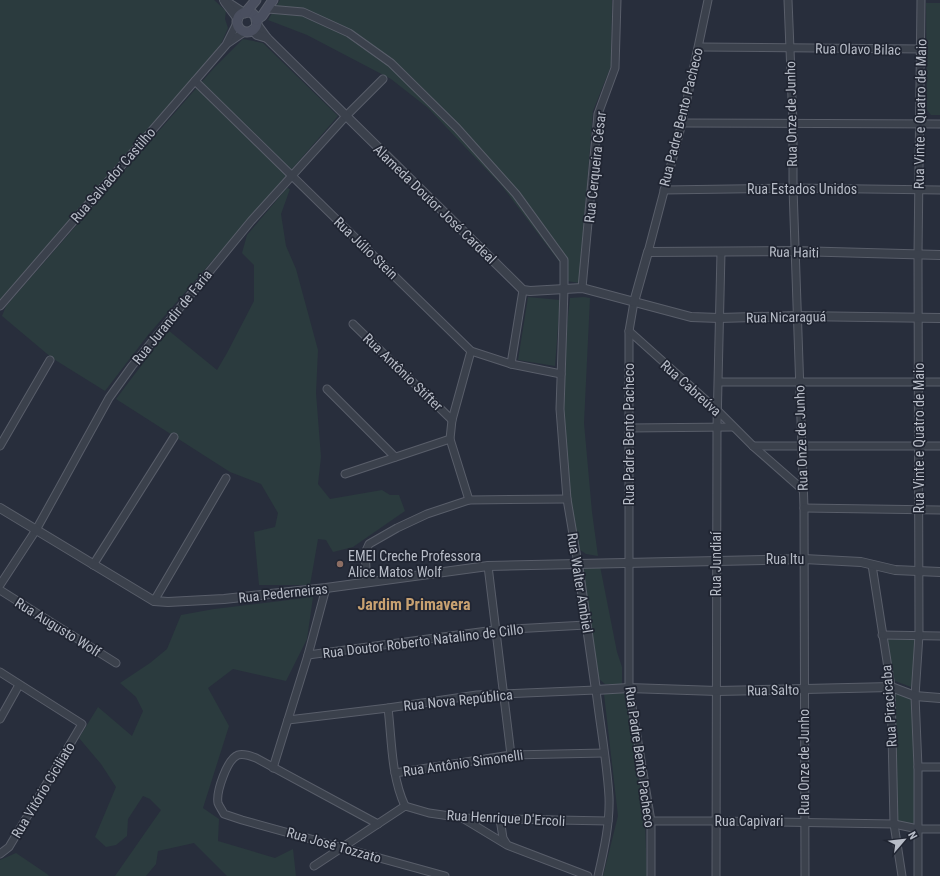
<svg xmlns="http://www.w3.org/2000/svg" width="940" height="876" font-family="'Roboto Condensed',sans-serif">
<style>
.green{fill:#2b3b3e}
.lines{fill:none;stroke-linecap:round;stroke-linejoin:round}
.minor-casing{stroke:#595e6a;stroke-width:9}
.tertiary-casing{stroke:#595e6a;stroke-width:10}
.secondary-casing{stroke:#595e6a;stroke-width:11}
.minor{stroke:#3b414c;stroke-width:7}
.tertiary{stroke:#3b414c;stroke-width:8}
.secondary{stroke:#4a4f5f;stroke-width:9}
.education-dot{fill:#8d6e63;stroke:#202532;stroke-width:1.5}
.labels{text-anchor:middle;stroke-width:3.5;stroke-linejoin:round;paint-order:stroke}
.street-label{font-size:14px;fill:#b7bcc7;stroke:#202532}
.poi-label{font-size:14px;fill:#b7bcc7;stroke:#202532;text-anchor:start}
.quarter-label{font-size:16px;font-weight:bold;fill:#c8a171;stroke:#202532}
</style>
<rect width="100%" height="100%" fill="#282e3c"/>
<g class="green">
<polygon points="0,0 214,0 226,11 225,19 228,28 221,44 91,200 0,300"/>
<polygon points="280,0 612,0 611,66 593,111 579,283 561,280 561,264 502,186 428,108 391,79 307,35 268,20"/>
<polygon points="926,3 940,3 940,115 931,115 927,110"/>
<polygon points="243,39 263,43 338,116 148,335 105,391 52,358 2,316 6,306 213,69"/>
<polygon points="287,188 290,189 281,214 286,246 296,269 318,350 316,393 321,457 318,484 330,499 382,490 390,495 399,495 405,511 353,547 333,552 326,540 318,539 310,585 259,585 254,532 275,527 278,513 261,484 230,472 116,399 168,330 217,370 227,353 254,301 254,265 242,253 247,235"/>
<polygon points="528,297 560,300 555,366 518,360"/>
<polygon points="584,297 590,298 584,423 592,512 598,556 586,554 579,549 575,532 568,474 563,416 564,352 570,298"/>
<polygon points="600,566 617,652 622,667 622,684 605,684 598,678 583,572 586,567"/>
<polygon points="313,597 307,639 286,681 233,669 208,688 229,726 203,808 219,819 218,841 275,858 293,849 296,876 227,876 194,843 158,851 156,864 146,876 115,876 161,810 150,799 143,796 128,819 127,836 116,845 106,847 95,837 116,787 101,764 79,738 98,707 132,736 143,711 136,697 120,683 150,663 167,649 181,615 214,609"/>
<polygon points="882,635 919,635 916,689 890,679"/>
<polygon points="891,687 915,696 918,829 894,824"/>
<polygon points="624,692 632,731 645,821 647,876 603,876 618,816 604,694"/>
<polygon points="16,853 47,874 49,876 0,876 0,860"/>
</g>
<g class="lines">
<defs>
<g id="minor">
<polyline points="788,0 793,123 793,188 804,508 805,876"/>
<polyline points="268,9 303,12 349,33 391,63 457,128 516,194 564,260 564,289 560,409 567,499 578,564"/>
<polyline points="228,43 244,32"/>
<polyline points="699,47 921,49"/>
<polyline points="195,81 471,351 511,364 561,374"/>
<polyline points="682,123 940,124"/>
<polyline points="664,190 793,188 940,190"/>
<polyline points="648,252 682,123 708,0"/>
<polyline points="582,288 598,114 615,68 617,0"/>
<polyline points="634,302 629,331 629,688 651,821 651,876"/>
<polyline points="0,306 226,45 237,23"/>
<polyline points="353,324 452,420"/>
<polyline points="629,331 717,410 753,446 803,490"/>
<polyline points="511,364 523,290"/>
<polyline points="719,382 940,382"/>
<polyline points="327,389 395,457"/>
<polyline points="629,428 733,427"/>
<polyline points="0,446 50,360"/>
<polyline points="753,446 940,446"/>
<polyline points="345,474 450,439"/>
<polyline points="469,500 450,439 452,420 471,351"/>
<polyline points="804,508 940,510"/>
<polyline points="93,565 174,437"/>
<polyline points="872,565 891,687 894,824 902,876"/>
<polyline points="488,566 511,755"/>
<polyline points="367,582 365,553 369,544 397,528 427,514 469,500 567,499"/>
<polyline points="0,585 36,530 109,398 132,366 251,221 346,116 383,79"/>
<polyline points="0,590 116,663"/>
<polyline points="154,601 226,478"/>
<polyline points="882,635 940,636"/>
<polyline points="308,655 495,630 586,625"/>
<polyline points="0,672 82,724 9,847 0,854"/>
<path d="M 388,708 C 392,741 391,776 405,806"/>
<polyline points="0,719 19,685"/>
<path d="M 288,720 L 388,708 L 477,695 L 596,690 C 600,725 607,761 609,797 C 610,823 604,850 598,876"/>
<polyline points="918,767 940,767"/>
<polyline points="273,768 308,655 326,588"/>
<polyline points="395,773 511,755 604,753"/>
<polyline points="405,806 429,813 464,818 608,821"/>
<polyline points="464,819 507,845 588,876"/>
<polyline points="500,819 503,838 506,843"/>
<polyline points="651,821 716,821 894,824 918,829 940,829"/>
<path d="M 378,824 L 256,758 C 251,756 244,753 238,755 C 227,759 216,792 218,803 C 219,806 222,810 224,814 L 242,820 L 445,876"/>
<polyline points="314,866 405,806"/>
<polyline points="716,876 717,426 721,252"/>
<polyline points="918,876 918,767 915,696 919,635 918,255 921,0"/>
</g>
<g id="tertiary">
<polyline points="224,0 244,13"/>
<polyline points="225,2 238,19"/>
<polyline points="256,23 267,38 523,290 530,291 582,288 691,317 719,318 797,316 940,318"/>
<polyline points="252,30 257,35 267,38"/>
<polyline points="634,302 648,252 795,251 940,255"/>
<polyline points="0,508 154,601 168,602 224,599 326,588 488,566 804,559 861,562 895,570 940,572"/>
<polyline points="578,564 596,690 629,688 717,691 891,687 915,696 940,698"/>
</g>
<g id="secondary">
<circle cx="247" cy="22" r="10"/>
<polyline points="245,13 256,0"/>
<polyline points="256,20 262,16 273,0"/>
</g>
</defs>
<use href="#minor" class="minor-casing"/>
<use href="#tertiary" class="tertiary-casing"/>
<use href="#secondary" class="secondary-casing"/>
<use href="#minor" class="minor"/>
<use href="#tertiary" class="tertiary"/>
<use href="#secondary" class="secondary"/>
</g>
<circle class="education-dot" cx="340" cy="564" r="4"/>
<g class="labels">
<g class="street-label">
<text transform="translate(858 49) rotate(1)" y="5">Rua Olavo Bilac</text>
<text transform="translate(791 114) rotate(-91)" y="5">Rua Onze de Junho</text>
<text transform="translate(920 114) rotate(-89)" y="5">Rua Vinte e Quatro de Maio</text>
<text transform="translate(681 117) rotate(-76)" y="5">Rua Padre Bento Pacheco</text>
<text transform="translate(595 167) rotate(-84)" y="5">Rua Cerqueira César</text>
<text transform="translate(113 175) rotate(-49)" y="5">Rua Salvador Castilho</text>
<text x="802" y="194">Rua Estados Unidos</text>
<text transform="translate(435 204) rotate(44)" y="5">Alameda Doutor José Cardeal</text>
<text transform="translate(366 248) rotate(44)" y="5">Rua Júlio Stein</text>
<text transform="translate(794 252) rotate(1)" y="5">Rua Haiti</text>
<text transform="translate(172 317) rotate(-51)" y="5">Rua Jurandir de Faria</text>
<text transform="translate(786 317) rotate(-1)" y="5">Rua Nicaraguá</text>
<text transform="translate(403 372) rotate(44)" y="5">Rua Antônio Stifter</text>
<text transform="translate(691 388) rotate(42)" y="5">Rua Cabreúva</text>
<text transform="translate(629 434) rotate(-90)" y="5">Rua Padre Bento Pacheco</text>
<text transform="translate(801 438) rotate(-92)" y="5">Rua Onze de Junho</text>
<text transform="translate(919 438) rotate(-90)" y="5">Rua Vinte e Quatro de Maio</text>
<text x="785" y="564">Rua Itu</text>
<text transform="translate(716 564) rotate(-90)" y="5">Rua Jundiaí</text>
<text transform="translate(580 583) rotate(81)" y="5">Rua Walter Ambiel</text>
<text transform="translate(283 593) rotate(-6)" y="5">Rua Pederneiras</text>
<text transform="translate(58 627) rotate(32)" y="5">Rua Augusto Wolf</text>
<text transform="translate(423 641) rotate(-7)" y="5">Rua Doutor Roberto Natalino de Cillo</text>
<text transform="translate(773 690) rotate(-1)" y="5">Rua Salto</text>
<text transform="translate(458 700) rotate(-6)" y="5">Rua Nova República</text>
<text transform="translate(889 706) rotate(-94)" y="5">Rua Piracicaba</text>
<text transform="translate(640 757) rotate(82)" y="5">Rua Padre Bento Pacheco</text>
<text transform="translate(804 762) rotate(-90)" y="5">Rua Onze de Junho</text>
<text transform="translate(463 763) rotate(-8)" y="5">Rua Antônio Simonelli</text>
<text transform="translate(43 790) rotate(-59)" y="5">Rua Vitório Ciciliato</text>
<text transform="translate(506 818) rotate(3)" y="5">Rua Henrique D'Ercoli</text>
<text x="749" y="826">Rua Capivari</text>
<text transform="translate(334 845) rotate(16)" y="5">Rua José Tozzato</text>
</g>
<g class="poi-label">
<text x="348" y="561">EMEI Creche Professora<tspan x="348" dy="16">Alice Matos Wolf</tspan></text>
</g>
<g class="quarter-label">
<text x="414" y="610">Jardim Primavera</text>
</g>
</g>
<g transform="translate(904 840) rotate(62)" stroke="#202532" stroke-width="3" paint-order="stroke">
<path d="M0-3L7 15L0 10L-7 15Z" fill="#b7bcc7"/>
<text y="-6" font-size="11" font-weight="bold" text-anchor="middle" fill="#b7bcc7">N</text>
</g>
</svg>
